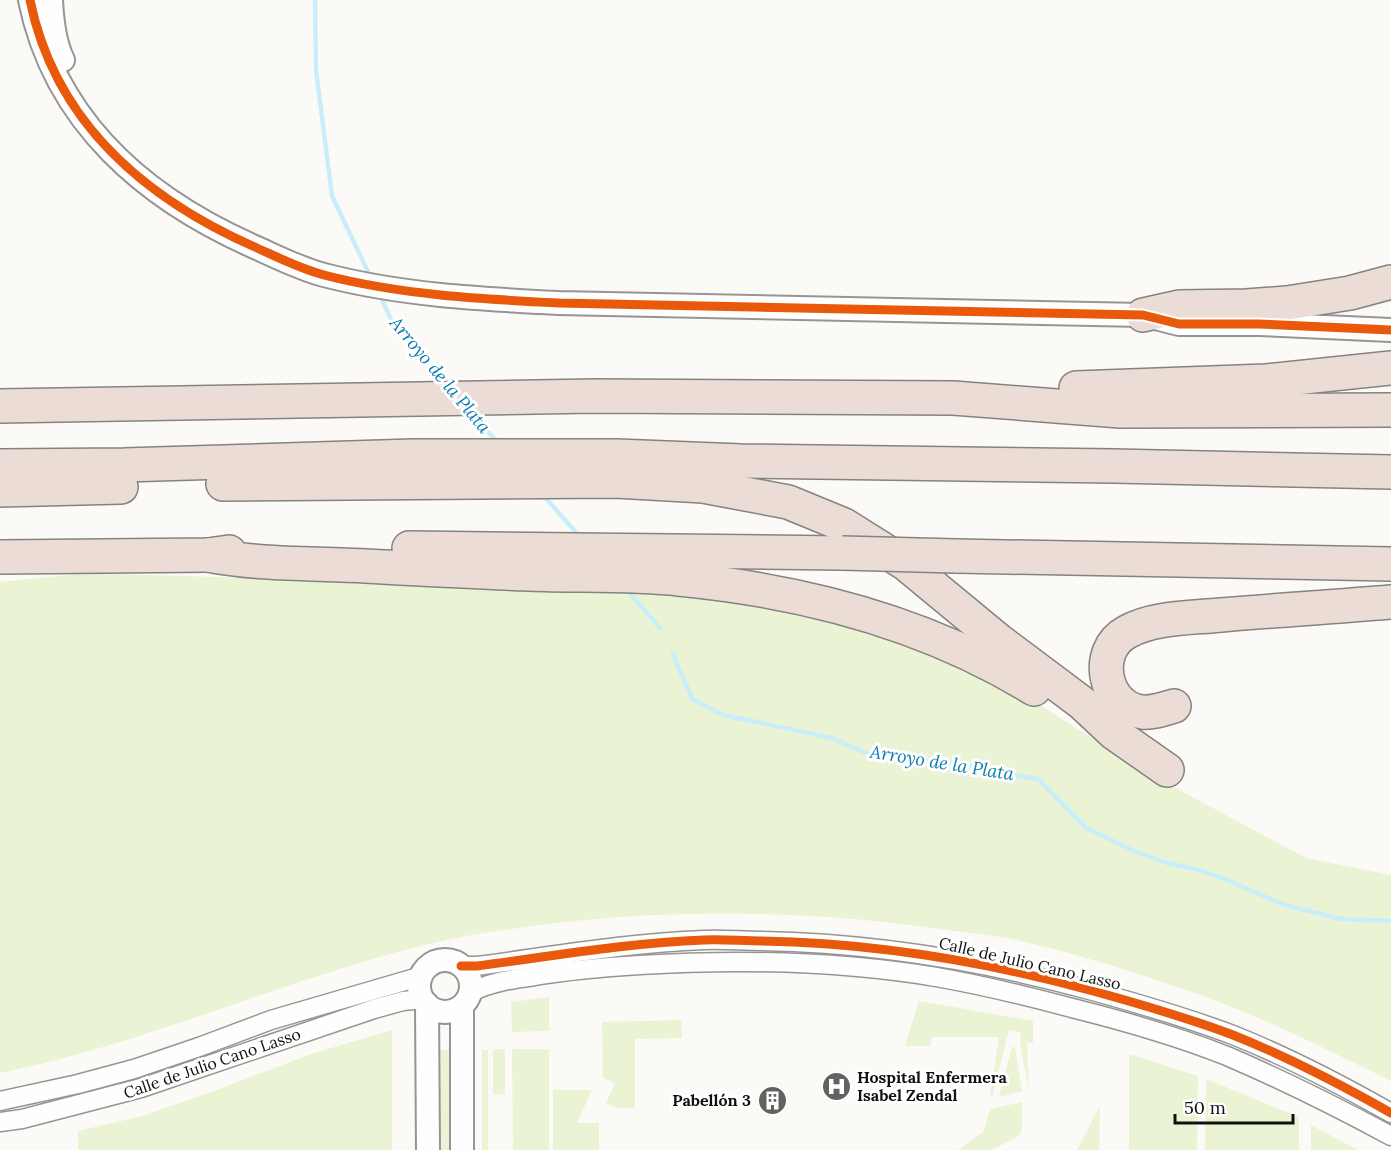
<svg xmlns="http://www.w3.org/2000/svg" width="1391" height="1150" font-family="Lora,serif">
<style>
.green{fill:#eaf4d4}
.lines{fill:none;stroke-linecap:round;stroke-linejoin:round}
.stream{stroke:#c8eefa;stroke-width:4.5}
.minor-casing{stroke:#969594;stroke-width:21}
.tertiary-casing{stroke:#969594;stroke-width:26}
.motorway-casing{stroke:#848381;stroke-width:36}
.minor{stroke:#fffefe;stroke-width:18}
.tertiary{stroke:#fffefe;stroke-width:22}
.motorway{stroke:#ebddd6;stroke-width:33}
.motorway-bridge-casing{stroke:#848381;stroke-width:36;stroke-linecap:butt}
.motorway-bridge{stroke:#ebddd6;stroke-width:33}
.cycleway-casing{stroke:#fff;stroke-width:13}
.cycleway{stroke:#e8590c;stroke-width:9}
.labels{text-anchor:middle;stroke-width:6;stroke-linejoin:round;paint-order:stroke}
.street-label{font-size:16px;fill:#101010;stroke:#fff}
.poi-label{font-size:16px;font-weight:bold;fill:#101010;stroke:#fff;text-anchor:start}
.water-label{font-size:18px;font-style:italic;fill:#0b7cb0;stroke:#fff}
</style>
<rect width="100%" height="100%" fill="#fcfaf6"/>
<g class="green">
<path d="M 86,573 L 728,593 L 860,623 L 1004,682 L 1144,771 L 1306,858 L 1391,875 L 1391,1081 C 1324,1048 1256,1014 1186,990 C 1129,970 1071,952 1012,939 C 986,934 959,932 933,928 C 811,911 688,909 565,922 C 522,927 479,933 437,942 C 288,977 150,1043 0,1073 L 0,582 Z"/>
<polygon points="549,997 549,1031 512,1032 511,1002"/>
<polygon points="919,1001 1033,1021 1033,1043 1027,1043 1029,1090 1020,1044 1021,1032 1009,1030 992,1097 990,1096 999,1037 932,1037 930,1046 905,1046"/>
<polygon points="681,1020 682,1038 635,1039 635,1108 617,1108 606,1103 615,1083 603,1078 602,1022"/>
<polygon points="392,1030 392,1150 78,1150 78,1131 142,1116 203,1095 311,1054"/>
<polygon points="1012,1047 1015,1047 1022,1091 999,1097"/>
<polygon points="493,1049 505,1049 505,1094 493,1095"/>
<polygon points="512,1049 549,1049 549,1150 513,1150"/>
<polygon points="435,1050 452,1050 453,1150 436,1150"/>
<rect x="482" y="1050" width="6" height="100"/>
<polygon points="1129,1054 1198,1076 1197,1150 1129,1150"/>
<polygon points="1206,1079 1299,1117 1299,1150 1205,1150"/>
<polygon points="553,1090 592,1090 577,1123 599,1123 599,1150 553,1150"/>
<polygon points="1022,1102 1022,1128 1020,1134 1015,1138 991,1150 958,1150 984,1131 990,1109"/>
<polygon points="1100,1106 1099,1150 1077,1150"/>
<polygon points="1311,1125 1358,1150 1311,1150"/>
</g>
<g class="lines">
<g class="stream">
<polyline points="315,0 316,70 332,196 371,278"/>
<polyline points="379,293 393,324 447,385"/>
<polyline points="470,411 498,443"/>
<polyline points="543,495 581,538"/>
<polyline points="626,589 660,628"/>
<polyline points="673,654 692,699 723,715 832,738 868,754 983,767 1000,773 1038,779 1086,828 1134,851 1167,863 1203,871 1225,879 1284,905 1341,919 1391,921"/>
</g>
<defs>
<g id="minor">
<path d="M 461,966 L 477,966 C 553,956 627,943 704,940 C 722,939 742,941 761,941 C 874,943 984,961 1093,991 C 1140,1004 1188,1018 1233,1035 C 1288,1057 1340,1084 1391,1113"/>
<path d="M 471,992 C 491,982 513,979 535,976 C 570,970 605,967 640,965 C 739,959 839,961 936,977 C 982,985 1027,996 1072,1008 C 1124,1021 1177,1036 1227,1056 C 1283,1080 1337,1107 1391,1136"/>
<polyline points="0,1101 78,1084 134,1069 199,1047 271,1020 422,976"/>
<polyline points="0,1122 22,1119 141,1088 374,1009 403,1001 423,999"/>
</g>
<g id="tertiary">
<path d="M 30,0 C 55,123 147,200 257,248 C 279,258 301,269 324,275 C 401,295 480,299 559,303 L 1143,315 L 1179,324 L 1259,324 L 1391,330"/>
<path d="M 51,0 C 52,20 54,42 63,60"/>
<circle cx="445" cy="986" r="26"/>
<polyline points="427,1004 428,1150"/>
<polyline points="462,1006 462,1150"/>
</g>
<g id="motorway">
<polyline points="1143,315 1179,307 1246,306 1287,303 1350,293 1391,282"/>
<polyline points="1076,388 1266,381 1391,368"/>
<polyline points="0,406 594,396 953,398 1120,411 1391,410"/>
<polyline points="0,466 124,465 413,456 617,456 741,461 1114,466 1391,472"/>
<polyline points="223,484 616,481 703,486 788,502 844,525 906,564 998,640 1082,703 1114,733 1167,770"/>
<polyline points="0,490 121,487"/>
<polyline points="409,548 842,553"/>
<path d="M 208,555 C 260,565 314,563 366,566 C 421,569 475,572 529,574 C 579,576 629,574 679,579 C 803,591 927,623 1034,689"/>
<polyline points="956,556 1391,564"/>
<polyline points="0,557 208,555 229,552"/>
<path d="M 1174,706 C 1164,709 1152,713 1142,712 C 1103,707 1093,650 1127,632 C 1154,617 1191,618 1221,615 C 1278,610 1334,607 1391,602"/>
</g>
</defs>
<use href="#minor" class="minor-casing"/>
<use href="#tertiary" class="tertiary-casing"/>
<use href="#motorway" class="motorway-casing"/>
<use href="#minor" class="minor"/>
<use href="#tertiary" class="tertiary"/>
<use href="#motorway" class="motorway"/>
<defs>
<polyline id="motorway-bridge" points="842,553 956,556"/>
</defs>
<use href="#motorway-bridge" class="motorway-bridge-casing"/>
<use href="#motorway-bridge" class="motorway-bridge"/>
<defs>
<g id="cycleway">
<path d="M 30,0 C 55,123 147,200 257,248 C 279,258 301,269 324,275 C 401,295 480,299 559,303 L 1143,315 L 1179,324 L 1259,324 L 1391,330"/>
<path d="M 461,966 L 477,966 C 553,956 627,943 704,940 C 722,939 742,941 761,941 C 874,943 984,961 1093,991 C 1140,1004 1188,1018 1233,1035 C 1288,1057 1340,1084 1391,1113"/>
</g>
</defs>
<use href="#cycleway" class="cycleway-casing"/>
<use href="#cycleway" class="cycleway"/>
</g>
<defs>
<symbol id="hospital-disc" viewBox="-11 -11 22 22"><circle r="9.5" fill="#636260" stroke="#fff"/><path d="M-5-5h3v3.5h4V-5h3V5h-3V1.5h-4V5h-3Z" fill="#fff"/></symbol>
<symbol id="building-disc" viewBox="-11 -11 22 22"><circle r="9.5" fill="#636260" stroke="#fff"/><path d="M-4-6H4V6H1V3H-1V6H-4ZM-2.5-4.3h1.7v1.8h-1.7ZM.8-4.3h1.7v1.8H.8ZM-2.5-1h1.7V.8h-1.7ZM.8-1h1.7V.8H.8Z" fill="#fff"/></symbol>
</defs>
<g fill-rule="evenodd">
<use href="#hospital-disc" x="820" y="1070" width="33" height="33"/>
<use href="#building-disc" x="756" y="1084" width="33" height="33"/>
</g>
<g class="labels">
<g class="street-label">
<text transform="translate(1030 963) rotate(13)" y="6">Calle de Julio Cano Lasso</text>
<text transform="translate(212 1063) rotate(-19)" y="6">Calle de Julio Cano Lasso</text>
</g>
<g class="poi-label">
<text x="857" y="1083">Hospital Enfermera<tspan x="857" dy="18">Isabel Zendal</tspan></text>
<text x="751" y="1106" text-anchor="end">Pabellón 3</text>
</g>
<g class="water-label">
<text transform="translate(440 375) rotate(50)" y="6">Arroyo de la Plata</text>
<text transform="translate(942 763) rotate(9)" y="6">Arroyo de la Plata</text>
</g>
</g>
<path d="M1175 1114v9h118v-9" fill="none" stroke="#101010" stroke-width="3"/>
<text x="1184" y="1114" font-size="18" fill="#101010" stroke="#ffffff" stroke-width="4.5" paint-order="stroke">50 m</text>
</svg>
